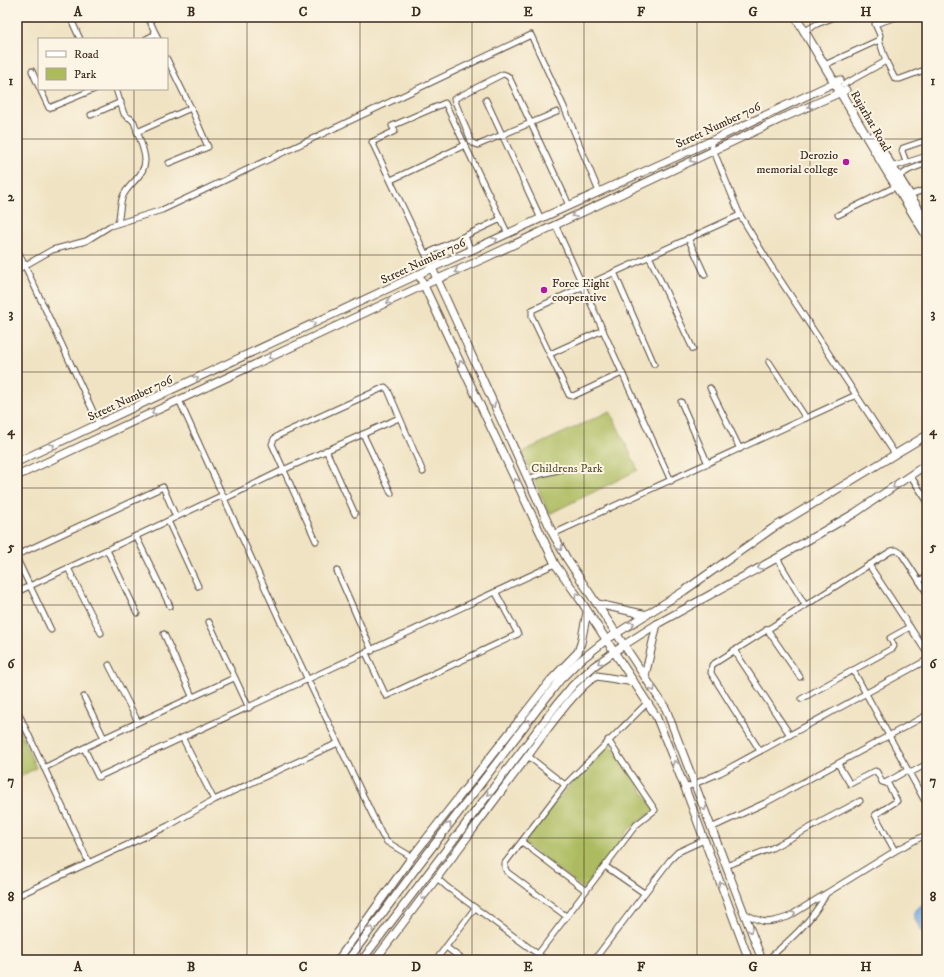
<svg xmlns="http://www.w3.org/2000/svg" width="944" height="977" font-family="'IM FELL DW Pica',serif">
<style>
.green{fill:#acbb5e;stroke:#74723e}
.water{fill:#75abe3;stroke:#586a80}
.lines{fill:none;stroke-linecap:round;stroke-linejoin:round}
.street-casing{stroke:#564637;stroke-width:7}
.secondary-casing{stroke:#564637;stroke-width:9}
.primary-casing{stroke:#564637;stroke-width:10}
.street{stroke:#fff;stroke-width:5}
.secondary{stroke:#fff;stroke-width:7}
.primary{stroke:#fff;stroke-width:8}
.oneway{stroke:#a79f9a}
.grid{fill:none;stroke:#3b2a1e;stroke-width:1;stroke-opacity:0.55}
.poi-dot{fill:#b5179e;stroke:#fcf5e5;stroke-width:1.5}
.labels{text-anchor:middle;stroke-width:4;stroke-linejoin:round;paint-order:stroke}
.street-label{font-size:12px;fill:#3b2a1e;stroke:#fcf5e5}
.poi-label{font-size:12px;fill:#3b2a1e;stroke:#fcf5e5;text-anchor:end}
.park-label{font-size:12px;fill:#5d5631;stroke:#fcf5e5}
.neatline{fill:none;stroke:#3b2a1e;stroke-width:1.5}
.grid-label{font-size:13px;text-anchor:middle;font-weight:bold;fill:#3b2a1e}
</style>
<rect width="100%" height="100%" fill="#fcf5e5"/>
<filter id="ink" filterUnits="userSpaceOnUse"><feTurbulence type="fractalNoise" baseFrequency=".025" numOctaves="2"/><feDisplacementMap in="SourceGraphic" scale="8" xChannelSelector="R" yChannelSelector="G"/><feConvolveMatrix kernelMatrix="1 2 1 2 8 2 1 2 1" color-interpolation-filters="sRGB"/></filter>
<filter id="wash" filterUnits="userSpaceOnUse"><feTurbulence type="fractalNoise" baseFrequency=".012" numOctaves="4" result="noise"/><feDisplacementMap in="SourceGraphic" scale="16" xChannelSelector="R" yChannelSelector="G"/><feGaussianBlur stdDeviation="0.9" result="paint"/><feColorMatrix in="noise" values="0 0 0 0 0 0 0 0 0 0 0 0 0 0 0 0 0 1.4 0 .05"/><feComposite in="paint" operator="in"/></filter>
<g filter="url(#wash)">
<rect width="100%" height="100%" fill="#f0e3c3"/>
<g class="green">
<polygon points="610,411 638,470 549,514 522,452"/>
<polygon points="17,725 36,768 17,778"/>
<polygon points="608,740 655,810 628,830 585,890 522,842"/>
</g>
<polygon class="water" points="927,901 927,941 914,917 914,912 920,906"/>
</g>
<g filter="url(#ink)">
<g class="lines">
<defs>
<g id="street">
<polyline points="70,17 80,39"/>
<polyline points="148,17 158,39"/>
<polyline points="805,31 817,24 835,17"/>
<polyline points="146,39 156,34"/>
<polyline points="879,40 886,61 895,79 900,79 927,69"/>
<polyline points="167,59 191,108 208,147 169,163"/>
<polyline points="829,63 879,40 880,35 875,24 897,17"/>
<polyline points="32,71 39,87"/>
<polyline points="843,85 886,61"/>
<polyline points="40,89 49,108 95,89"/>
<path d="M 116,89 L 124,114 L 127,117 L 130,118 L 134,122 C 137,131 145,151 145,160 C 145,176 129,183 123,196 C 120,202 120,216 118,223"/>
<polyline points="486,100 541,219"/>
<polyline points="557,112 478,145 472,143 454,99 503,74 506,75 509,77 565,196 569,206"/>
<polyline points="91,115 121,102"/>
<polyline points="137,132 191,108"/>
<polyline points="710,142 740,215 771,266 895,454"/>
<polyline points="465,145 508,234"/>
<polyline points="906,162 902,151 903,148 927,140"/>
<polyline points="892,167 927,156"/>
<polyline points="898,177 909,170 927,163"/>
<polyline points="391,180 465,145 445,103 392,126 395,131 372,142 432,268"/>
<polyline points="907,196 927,189"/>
<polyline points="838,215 897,186"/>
<polyline points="555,224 671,481"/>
<polyline points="465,236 471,251"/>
<polyline points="688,238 705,275"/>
<polyline points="17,249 99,424"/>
<polyline points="426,254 501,219"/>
<polyline points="649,256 693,349"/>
<polyline points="17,270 52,250 86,241 110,226 162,210 531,35 564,107 599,192"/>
<polyline points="614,272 654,364"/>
<polyline points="550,354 603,330"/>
<polyline points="769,362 806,418"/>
<polyline points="622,373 573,396 569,395 532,317 532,310 740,215"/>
<polyline points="710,388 740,449"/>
<polyline points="179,400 287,636 382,835 387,842 412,857"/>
<polyline points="681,402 708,464"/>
<polyline points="363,434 391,493"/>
<polyline points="326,450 355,514"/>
<polyline points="910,475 927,501"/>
<polyline points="527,479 542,474 562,469"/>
<polyline points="224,499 283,470 399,418"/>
<polyline points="168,521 198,586"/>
<polyline points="553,534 856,395"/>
<polyline points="136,536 170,606"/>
<polyline points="316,541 272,444 274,439 279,435 385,387 388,390 423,472"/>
<polyline points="107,550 137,613"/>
<polyline points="17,555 163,487 176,517"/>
<polyline points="777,558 805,605"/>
<polyline points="17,559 51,630"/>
<polyline points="869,565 927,653"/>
<polyline points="68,568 101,633"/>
<polyline points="337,571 372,651"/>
<polyline points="919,581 927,576"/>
<polyline points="17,592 223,495"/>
<polyline points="209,622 249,708"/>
<polyline points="767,629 800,677"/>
<polyline points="164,634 192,696"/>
<polyline points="734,650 790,735"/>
<polyline points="366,653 386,696 518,634 496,593"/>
<polyline points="109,665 138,722"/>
<polyline points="853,670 927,805"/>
<polyline points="84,697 104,738"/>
<polyline points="801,699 893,648 894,646 890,638 910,627"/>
<polyline points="17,710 89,863"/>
<polyline points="183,739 214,800"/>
<polyline points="84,748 98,777 555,564"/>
<polyline points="760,751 711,673 712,665 715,663 891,551 896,550 901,553 927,593"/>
<polyline points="528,756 565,785"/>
<polyline points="838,764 850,784 875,771 877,772 882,782 885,783 908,770"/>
<polyline points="44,768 104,738 234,678"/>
<polyline points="910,773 927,764"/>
<polyline points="887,782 897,801 875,815 895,851"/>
<polyline points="685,788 720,773 927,660"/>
<polyline points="711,828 765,803 927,715"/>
<polyline points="522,842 585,890"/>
<polyline points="605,866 644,893"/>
<polyline points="726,866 772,848 860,801"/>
<polyline points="437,878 447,887 546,960"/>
<polyline points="17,896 168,826 214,800 338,743"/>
<path d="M 744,913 C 764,924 766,924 788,917 L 895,851 L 927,834"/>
<polyline points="566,916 507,872 505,868 505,863 565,785 648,702"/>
<polyline points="446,947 463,960"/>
<polyline points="538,954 636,825 655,810 608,740"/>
<polyline points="436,960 475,908"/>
<polyline points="594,960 670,860 678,852 704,840"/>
<path d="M 767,960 C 789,941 813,920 826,894"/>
</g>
<g id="secondary">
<polyline points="432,268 553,534 567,559 624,645 666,709 762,960"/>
<polyline points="419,275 555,564 581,601 656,716 685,788 749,960"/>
<polyline points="17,462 432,268 698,147 840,80"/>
<polyline points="17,476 424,285 483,259 785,117 846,90"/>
<polyline points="598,604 647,615"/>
<polyline points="645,676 657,624"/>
<polyline points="338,960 412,857 550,681 578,652 581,643 587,612"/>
<polyline points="348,960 420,863 543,702 560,680 577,663 606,640 684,591 773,528 927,435"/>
<polyline points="362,960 558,703 573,685 594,666 624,645 657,624 777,558 855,513 927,464"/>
<path d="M 375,960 C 427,892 478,822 530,753 C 543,735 578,684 597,676 L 634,682"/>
</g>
<g id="primary">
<polyline points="796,17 885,168 927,236"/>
<polyline points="873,136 927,223"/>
</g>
</defs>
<use href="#street" class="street-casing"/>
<use href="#secondary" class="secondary-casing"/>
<use href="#primary" class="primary-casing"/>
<use href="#street" class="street"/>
<use href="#secondary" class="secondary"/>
<use href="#primary" class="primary"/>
</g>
<defs><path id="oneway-chevron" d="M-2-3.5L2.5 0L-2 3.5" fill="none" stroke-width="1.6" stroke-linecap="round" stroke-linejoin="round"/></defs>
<g class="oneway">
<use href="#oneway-chevron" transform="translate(810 106) rotate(156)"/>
<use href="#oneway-chevron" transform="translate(692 160) rotate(155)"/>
<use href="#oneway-chevron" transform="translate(574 215) rotate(155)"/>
<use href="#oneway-chevron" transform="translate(495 240) rotate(-25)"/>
<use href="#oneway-chevron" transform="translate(457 271) rotate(156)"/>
<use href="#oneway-chevron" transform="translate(389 302) rotate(155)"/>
<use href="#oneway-chevron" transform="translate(313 324) rotate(-26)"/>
<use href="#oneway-chevron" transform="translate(271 357) rotate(155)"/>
<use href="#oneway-chevron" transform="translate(461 363) rotate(-115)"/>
<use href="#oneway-chevron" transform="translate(196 379) rotate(-25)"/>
<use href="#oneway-chevron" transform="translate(493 405) rotate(65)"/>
<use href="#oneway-chevron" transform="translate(154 412) rotate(155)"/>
<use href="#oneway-chevron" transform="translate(52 446) rotate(-25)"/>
<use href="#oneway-chevron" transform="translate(516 481) rotate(-115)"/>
<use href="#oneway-chevron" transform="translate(895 486) rotate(145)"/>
<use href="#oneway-chevron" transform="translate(560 548) rotate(62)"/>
<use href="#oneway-chevron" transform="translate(760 567) rotate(152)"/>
<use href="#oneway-chevron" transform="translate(577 595) rotate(-125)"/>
<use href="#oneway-chevron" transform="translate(632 624) rotate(-32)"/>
<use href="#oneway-chevron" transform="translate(600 662) rotate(144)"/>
<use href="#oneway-chevron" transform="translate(653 689) rotate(58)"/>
<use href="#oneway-chevron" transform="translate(528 722) rotate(-53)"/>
<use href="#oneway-chevron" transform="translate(675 763) rotate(-112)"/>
<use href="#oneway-chevron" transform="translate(489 793) rotate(127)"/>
<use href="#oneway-chevron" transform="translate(704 808) rotate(70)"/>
<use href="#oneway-chevron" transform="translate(449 825) rotate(-53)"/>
<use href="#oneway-chevron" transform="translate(721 884) rotate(-111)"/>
<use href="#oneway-chevron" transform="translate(423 897) rotate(128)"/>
<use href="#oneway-chevron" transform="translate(793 914) rotate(-30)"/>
<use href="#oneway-chevron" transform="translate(371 929) rotate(-53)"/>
<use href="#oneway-chevron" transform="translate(750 930) rotate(69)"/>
</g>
</g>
<path class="grid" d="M 134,17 L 134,39M 247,17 L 247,960M 360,17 L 360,960M 472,17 L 472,960M 584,17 L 584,960M 697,17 L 697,960M 810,17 L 810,960M 134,89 L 134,960M 17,139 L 927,139M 17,255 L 927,255M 17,372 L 927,372M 17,488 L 927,488M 17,605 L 927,605M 17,722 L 927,722M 17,838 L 927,838"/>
<g class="poi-dot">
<circle cx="846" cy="162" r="4"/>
<circle cx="544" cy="290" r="4"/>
</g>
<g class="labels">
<g class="street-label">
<text transform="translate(871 121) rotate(60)" y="4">Rajarhat Road</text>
<text transform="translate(718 125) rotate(-25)" y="4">Street Number 706</text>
<text transform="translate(423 261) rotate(-25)" y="4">Street Number 706</text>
<text transform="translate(130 398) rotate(-25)" y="4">Street Number 706</text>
</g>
<g class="poi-label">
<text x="838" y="159">Derozio<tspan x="838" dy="14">memorial college</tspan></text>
<text x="552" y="287" text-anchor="start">Force Eight<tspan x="552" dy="14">cooperative</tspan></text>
</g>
<g class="park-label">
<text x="567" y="472">Childrens Park</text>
</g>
</g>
<rect width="944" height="977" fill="none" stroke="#fcf5e5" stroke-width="44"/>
<rect x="38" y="38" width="130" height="52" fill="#fcf5e5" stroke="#afa495"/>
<rect x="46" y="51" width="20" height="6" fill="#ffffff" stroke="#afa495"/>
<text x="74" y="58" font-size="12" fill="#3b2a1e">Road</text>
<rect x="46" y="68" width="20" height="12" fill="#acbb5e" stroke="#afa495"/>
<text x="74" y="78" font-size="12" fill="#3b2a1e">Park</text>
<rect x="22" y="22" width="900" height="933" class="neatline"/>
<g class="grid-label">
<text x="78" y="16">A</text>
<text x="191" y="16">B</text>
<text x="303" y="16">C</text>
<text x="416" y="16">D</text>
<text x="528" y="16">E</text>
<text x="641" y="16">F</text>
<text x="753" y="16">G</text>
<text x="866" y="16">H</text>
<text x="11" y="85">1</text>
<text x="933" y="85">1</text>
<text x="11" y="201">2</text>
<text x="933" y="201">2</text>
<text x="11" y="318">3</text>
<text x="933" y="318">3</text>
<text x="11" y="435">4</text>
<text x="933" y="435">4</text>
<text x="11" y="551">5</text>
<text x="933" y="551">5</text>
<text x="11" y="668">6</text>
<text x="933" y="668">6</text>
<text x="11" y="785">7</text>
<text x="933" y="785">7</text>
<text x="11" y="901">8</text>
<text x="933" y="901">8</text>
<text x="78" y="971">A</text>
<text x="191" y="971">B</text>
<text x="303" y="971">C</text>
<text x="416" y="971">D</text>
<text x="528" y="971">E</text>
<text x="641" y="971">F</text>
<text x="753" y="971">G</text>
<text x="866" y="971">H</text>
</g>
</svg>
